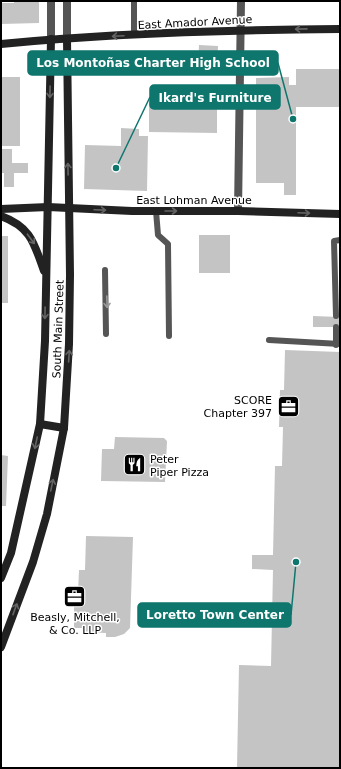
<svg xmlns="http://www.w3.org/2000/svg" width="341" height="769" font-family="'DejaVu Sans',sans-serif">
<style>
.building{fill:#c4c4c4}
.lines{fill:none;stroke-linecap:round;stroke-linejoin:round}
.service{stroke:#555;stroke-width:6}
.tertiary{stroke:#555;stroke-width:8}
.secondary{stroke:#222;stroke-width:8}
.oneway{stroke:#646464}
.oneway2{stroke:#999}
.labels{text-anchor:middle;stroke-width:3;stroke-linejoin:round;paint-order:stroke}
.street-label{font-size:11px;fill:#000;stroke:#fff}
.poi-label{font-size:11px;fill:#000;stroke:#fff;text-anchor:end}
.leader{fill:none;stroke:#0f766e;stroke-width:1.5}
.callout-dot{fill:#0f766e;stroke:#fff;stroke-width:1.5}
.callout{fill:#0f766e;stroke:#0f766e;stroke-width:1.5}
.callout-label{font-size:12px;text-anchor:middle;font-weight:bold;fill:#fff}
</style>
<rect width="100%" height="100%" fill="#fff"/>
<g class="building">
<polygon points="14,1 39,1 39,23 1,24 1,3 14,3"/>
<polygon points="199,45 218,46 217,70 198,70"/>
<polygon points="296,69 340,69 340,107 296,107 296,195 284,195 284,183 256,183 256,78 289,77 289,85 296,85"/>
<rect x="1" y="77" width="19" height="69"/>
<polygon points="149,102 217,103 217,133 149,132"/>
<polygon points="121,128 139,129 139,136 148,136 147,191 84,189 85,145 121,146"/>
<polygon points="1,149 12,149 12,163 28,163 28,173 14,173 14,187 4,187 4,173 1,173"/>
<rect x="199" y="235" width="31" height="38"/>
<rect x="1" y="236" width="7" height="67"/>
<polygon points="313,316 340,317 340,327 313,327"/>
<polygon points="285,350 340,352 340,768 237,768 239,665 271,666 273,570 252,569 252,555 273,555 275,466 282,466 283,427 279,427 280,390 284,390"/>
<polygon points="115,437 164,438 167,441 165,482 101,481 102,449 114,449"/>
<polygon points="1,455 8,456 6,506 1,506"/>
<polygon points="86,536 133,537 130,628 124,634 115,637 106,637 106,633 84,632 86,628 74,628 74,601 70,601 71,593 78,593 79,570 85,570"/>
</g>
<g class="lines">
<g class="service">
<polyline points="134,1 134,35"/>
<polyline points="156,211 158,235 168,244 169,336"/>
<polyline points="105,270 106,334"/>
<polyline points="336,316 334,241 340,240"/>
<polyline points="336,327 336,345"/>
<polyline points="269,340 340,344"/>
</g>
<g class="tertiary">
<polyline points="51,1 51,39"/>
<polyline points="67,39 67,1"/>
<polyline points="238,211 241,1"/>
</g>
<g class="secondary">
<path d="M 1,44 C 113,33 227,30 340,29"/>
<polyline points="1,209 48,207 132,211 238,211 340,214"/>
<path d="M 1,216 C 31,227 34,243 44,271"/>
<polyline points="40,424 64,428"/>
<polyline points="1,578 11,553 40,424 45,341 51,39"/>
<polyline points="1,647 33,562 47,514 64,428 69,344 70,275 67,39"/>
</g>
</g>
<defs><path id="oneway-shaft" d="M-6 0H5M1.5-3L5.5 0L1.5 3" fill="none" stroke-width="1.6" stroke-linecap="round" stroke-linejoin="round"/></defs>
<g class="oneway">
<use href="#oneway-shaft" transform="translate(301 29) rotate(179)"/>
<use href="#oneway-shaft" transform="translate(118 36) rotate(177)"/>
<use href="#oneway-shaft" transform="translate(50 92) rotate(91)"/>
<use href="#oneway-shaft" transform="translate(68 169) rotate(-91)"/>
<use href="#oneway-shaft" transform="translate(100 210) rotate(2)"/>
<use href="#oneway-shaft" transform="translate(171 211)"/>
<use href="#oneway-shaft" transform="translate(304 213) rotate(2)"/>
<use href="#oneway-shaft" transform="translate(31 239) rotate(53)"/>
<use href="#oneway-shaft" transform="translate(45 313) rotate(91)"/>
<use href="#oneway-shaft" transform="translate(69 356) rotate(-86)"/>
<use href="#oneway-shaft" transform="translate(36 443) rotate(102)"/>
<use href="#oneway-shaft" transform="translate(52 485) rotate(-78)"/>
<use href="#oneway-shaft" transform="translate(15 609) rotate(-70)"/>
</g>
<use class="oneway2" href="#oneway-shaft" transform="translate(107 302) rotate(88)"/>
<defs>
<symbol id="office-square" viewBox="-11 -11 22 22"><rect x="-9" y="-9" width="18" height="18" rx="4" fill="#000" stroke="#fff"/><path d="M-6-3h4V-5.5h4V-3h4V5H-6ZM-1-4.5V-3h2v-1.5ZM-6 0V1H6V0Z" fill="#fff"/></symbol>
<symbol id="restaurant-square" viewBox="-11 -11 22 22"><rect x="-9" y="-9" width="18" height="18" rx="4" fill="#000" stroke="#fff"/><path d="M-5-6h1v4h1v-4h1v4h1v-4h1v5L-1.5 .5V6h-2V.5L-5-1ZM5-6V6H3V1.5H1.5Q1.5-4 5-6Z" fill="#fff"/></symbol>
</defs>
<g fill-rule="evenodd">
<use href="#office-square" x="276" y="394" width="25" height="25"/>
<use href="#restaurant-square" x="122" y="452" width="25" height="25"/>
<use href="#office-square" x="62" y="584" width="25" height="25"/>
</g>
<g class="labels">
<g class="street-label">
<text transform="translate(195 22) rotate(-3)" y="4">East Amador Avenue</text>
<text x="194" y="204">East Lohman Avenue</text>
<text transform="translate(58 329) rotate(-88)" y="4">South Main Street</text>
</g>
<g class="poi-label">
<text x="272" y="404">SCORE<tspan x="272" dy="13">Chapter 397</tspan></text>
<text x="150" y="463" text-anchor="start">Peter<tspan x="150" dy="13">Piper Pizza</tspan></text>
<text x="75" y="621" text-anchor="middle">Beasly, Mitchell,<tspan x="75" dy="13">&amp; Co. LLP</tspan></text>
</g>
</g>
<path class="leader" d="M293 119L278 63M116 168L150 97M296 562L291 615"/>
<g class="callout-dot">
<circle cx="293" cy="119" r="4"/>
<circle cx="116" cy="168" r="4"/>
<circle cx="296" cy="562" r="4"/>
</g>
<g class="callout">
<rect x="28" y="51" width="250" height="24" rx="4"/>
<rect x="150" y="85" width="130" height="24" rx="4"/>
<rect x="138" y="603" width="153" height="24" rx="4"/>
</g>
<g class="callout-label">
<text x="153" y="67">Los Montoñas Charter High School</text>
<text x="215" y="102">Ikard's Furniture</text>
<text x="215" y="619">Loretto Town Center</text>
</g>
<rect width="341" height="769" fill="none" stroke="#000000" stroke-width="4"/>
</svg>
